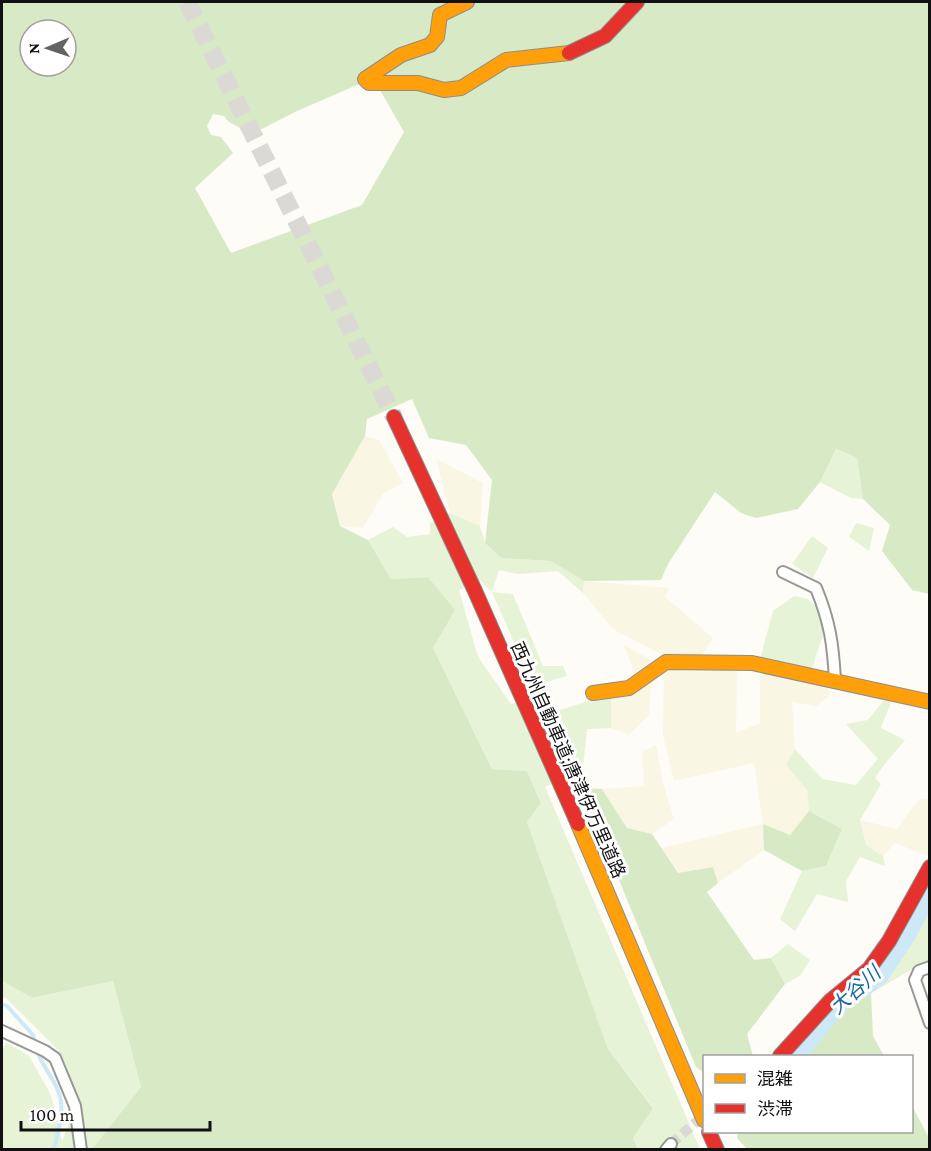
<svg xmlns="http://www.w3.org/2000/svg" width="931" height="1151" font-family="'Crimson Pro','Noto Sans JP',serif">
<style>
.farmland{fill:#f9f7e4}
.green{fill:#e7f3d7}
.forest{fill:#d8eac5;fill-rule:evenodd}
.lines{fill:none;stroke-linecap:round;stroke-linejoin:round}
.stream{stroke:#cde8f7;stroke-width:4}
.river{stroke:#cde8f7;stroke-width:22}
.street-tunnel{stroke:#dad9d4;stroke-width:10;stroke-dasharray:10 5;stroke-linecap:butt}
.highway-tunnel{stroke:#dad9d4;stroke-width:18;stroke-dasharray:18 9;stroke-linecap:butt}
.street-casing{stroke:#979795;stroke-width:14}
.slow-casing{stroke:#8e8d8b;stroke-width:16}
.jam-casing{stroke:#8e8d8b;stroke-width:16}
.street{stroke:#fffffe;stroke-width:10}
.slow{stroke:#ff9f0a;stroke-width:14}
.jam{stroke:#e5322d;stroke-width:14}
.labels{text-anchor:middle;stroke-width:6;stroke-linejoin:round;paint-order:stroke}
.street-label{font-size:18px;fill:#111;stroke:#fff}
.water-label{font-size:20px;font-style:italic;fill:#1768a6;stroke:#fff}
</style>
<rect width="100%" height="100%" fill="#fdfcf7"/>
<g class="farmland">
<polygon points="365,436 379,440 403,483 383,494 363,528 340,526 332,494"/>
<polygon points="436,459 483,483 480,526 450,513"/>
<polygon points="584,581 669,588 665,597 713,638 700,657 669,658 614,630 583,593"/>
<polygon points="624,645 657,663 636,678"/>
<polygon points="737,666 736,733 760,723 760,668 830,686 829,696 817,706 792,702 795,749 786,765 807,790 809,811 790,835 763,825 764,850 718,883 713,867 678,873 661,848 763,824 754,763 674,781 663,735 664,668"/>
<polygon points="652,678 649,715 629,735 611,728 611,694"/>
<polygon points="656,745 663,783 674,819 652,834 627,828 602,789 644,786 642,752"/>
<polygon points="929,794 929,852 927,856 895,843 883,856 866,845 860,820 897,829 919,799 928,799"/>
</g>
<g class="green">
<polygon points="836,449 857,458 863,499 851,498 820,482"/>
<polygon points="450,513 480,526 485,543 501,558 551,561 584,581 583,593 558,571 518,574 499,570 492,592 513,594 543,666 563,666 567,676 533,686 492,592 480,581 459,590 478,657 511,704 531,699 541,757 562,756 560,710 611,694 611,728 587,729 581,787 569,776 545,787 700,1149 638,1149 633,1138 653,1107 608,1049 527,822 541,803 527,771 492,769 433,648 454,610 428,577 391,579 368,540 393,527 407,537 430,534 430,523"/>
<polygon points="856,523 874,528 869,551 849,537"/>
<polygon points="812,536 828,548 813,578 792,564"/>
<polygon points="794,596 808,599 819,610 825,628 811,672 760,659 773,611"/>
<polygon points="884,700 891,702 881,728 905,740 883,766 875,778 881,784 860,820 866,845 883,856 885,866 860,857 846,881 848,902 817,894 795,931 780,919 802,871 826,866 842,829 809,811 807,790 786,765 795,749 822,779 856,785 878,759 846,724 868,720"/>
<polygon points="926,907 929,919 929,963 916,967 871,993"/>
<polygon points="788,944 810,960 800,976 785,984 771,958"/>
<polygon points="2,981 32,998 113,981 141,1087 92,1149 2,1149 2,1051 6,1042 29,1056 51,1095 62,1141 79,1100 59,1051 6,998 2,998"/>
</g>
<g class="forest">
<path d="M 2,2 L 929,2 L 929,594 L 912,590 L 882,551 L 890,525 L 863,499 L 857,458 L 836,449 L 820,482 L 798,509 L 756,518 L 741,513 L 715,492 L 668,564 L 661,580 L 584,581 L 551,561 L 501,558 L 485,543 L 492,480 L 466,445 L 429,438 L 412,399 L 367,419 L 365,436 L 332,494 L 340,526 L 368,540 L 391,579 L 428,577 L 455,610 L 433,648 L 492,769 L 527,771 L 541,803 L 527,822 L 608,1049 L 653,1108 L 633,1138 L 638,1149 L 92,1149 L 141,1087 L 113,981 L 32,998 L 2,981 ZM 30,30 L 66,30 L 66,66 L 30,66 ZM 373,78 L 404,132 L 362,205 L 231,253 L 195,188 L 233,153 L 221,137 L 211,135 L 207,126 L 213,114 L 224,116 L 229,122 L 252,134 L 295,112 Z"/>
<polygon points="581,788 602,789 627,828 652,834 678,873 713,867 718,883 707,892 754,960 771,958 785,984 747,1034 753,1056 704,1056 704,1073 696,1067"/>
<polygon points="809,811 842,829 826,866 802,871 764,850 763,824 790,835"/>
<polygon points="871,993 873,1036 884,1056 804,1056 838,1012"/>
<polygon points="912,1106 929,1138 929,1149 747,1149 737,1138 738,1132 912,1132"/>
</g>
<g class="lines">
<g class="stream">
<polyline points="2,1004 7,1006 33,1035 35,1043"/>
<path d="M 37,1051 C 43,1068 59,1084 61,1102 C 63,1116 58,1132 55,1145 L 52,1150"/>
</g>
<polyline class="river" points="793,1056 836,1005 878,975 904,936 930,888"/>
<polyline class="street-tunnel" points="671,1144 704,1115"/>
<polyline class="highway-tunnel" points="187,2 394,417"/>
<defs>
<g id="street">
<path d="M 783,572 L 816,588 C 830,622 833,644 835,680"/>
<polyline points="930,967 919,971 915,980 930,1023"/>
<polyline points="2,1031 45,1051 55,1058 75,1106 81,1150"/>
<polyline points="666,1150 671,1144"/>
</g>
<g id="slow">
<polyline points="467,2 440,15 437,37 430,45 401,55 365,79 369,83 418,83 444,90 461,88 506,60 569,53"/>
<polyline points="593,693 629,688 666,662 752,663 930,702"/>
<polyline points="578,824 704,1120"/>
</g>
<g id="jam">
<polyline points="569,53 605,36 637,2"/>
<polyline points="394,417 475,591 578,824"/>
<polyline points="780,1056 830,1001 869,969 889,941 930,867"/>
<polyline points="709,1132 717,1150"/>
</g>
</defs>
<use href="#street" class="street-casing"/>
<use href="#slow" class="slow-casing"/>
<use href="#jam" class="jam-casing"/>
<use href="#street" class="street"/>
<use href="#slow" class="slow"/>
<use href="#jam" class="jam"/>
</g>
<g class="labels">
<g class="street-label">
<text transform="translate(568 760) rotate(66)" y="6">西九州自動車道;唐津伊万里道路</text>
</g>
<g class="water-label">
<text transform="translate(855 990) rotate(-42)" y="7">大谷川</text>
</g>
</g>
<rect width="931" height="1151" fill="none" stroke="#111111" stroke-width="6"/>
<rect x="703" y="1055" width="210" height="78" fill="#ffffff" stroke="#a0a0a0" stroke-width="1.5"/>
<rect x="715" y="1074" width="30" height="9" fill="#ff9f0a" stroke="#a0a0a0" stroke-width="1.5"/>
<text x="757" y="1085" font-size="18" fill="#111111">混雑</text>
<rect x="715" y="1104" width="30" height="9" fill="#e5322d" stroke="#a0a0a0" stroke-width="1.5"/>
<text x="757" y="1115" font-size="18" fill="#111111">渋滞</text>
<g transform="translate(48 48) rotate(268)"><circle r="28" fill="#ffffff" stroke="#a0a0a0" stroke-width="1.5"/>
<path d="M0-4.5L10 22L0 15L-10 22Z" fill="#646362"/>
<text y="-9" font-size="16" font-weight="bold" text-anchor="middle" fill="#111111">N</text>
</g>
<path d="M21 1121v9h189v-9" fill="none" stroke="#111111" stroke-width="3"/>
<text x="30" y="1121" font-size="18" fill="#111111" stroke="#ffffff" stroke-width="4.5" paint-order="stroke">100 m</text>
</svg>
